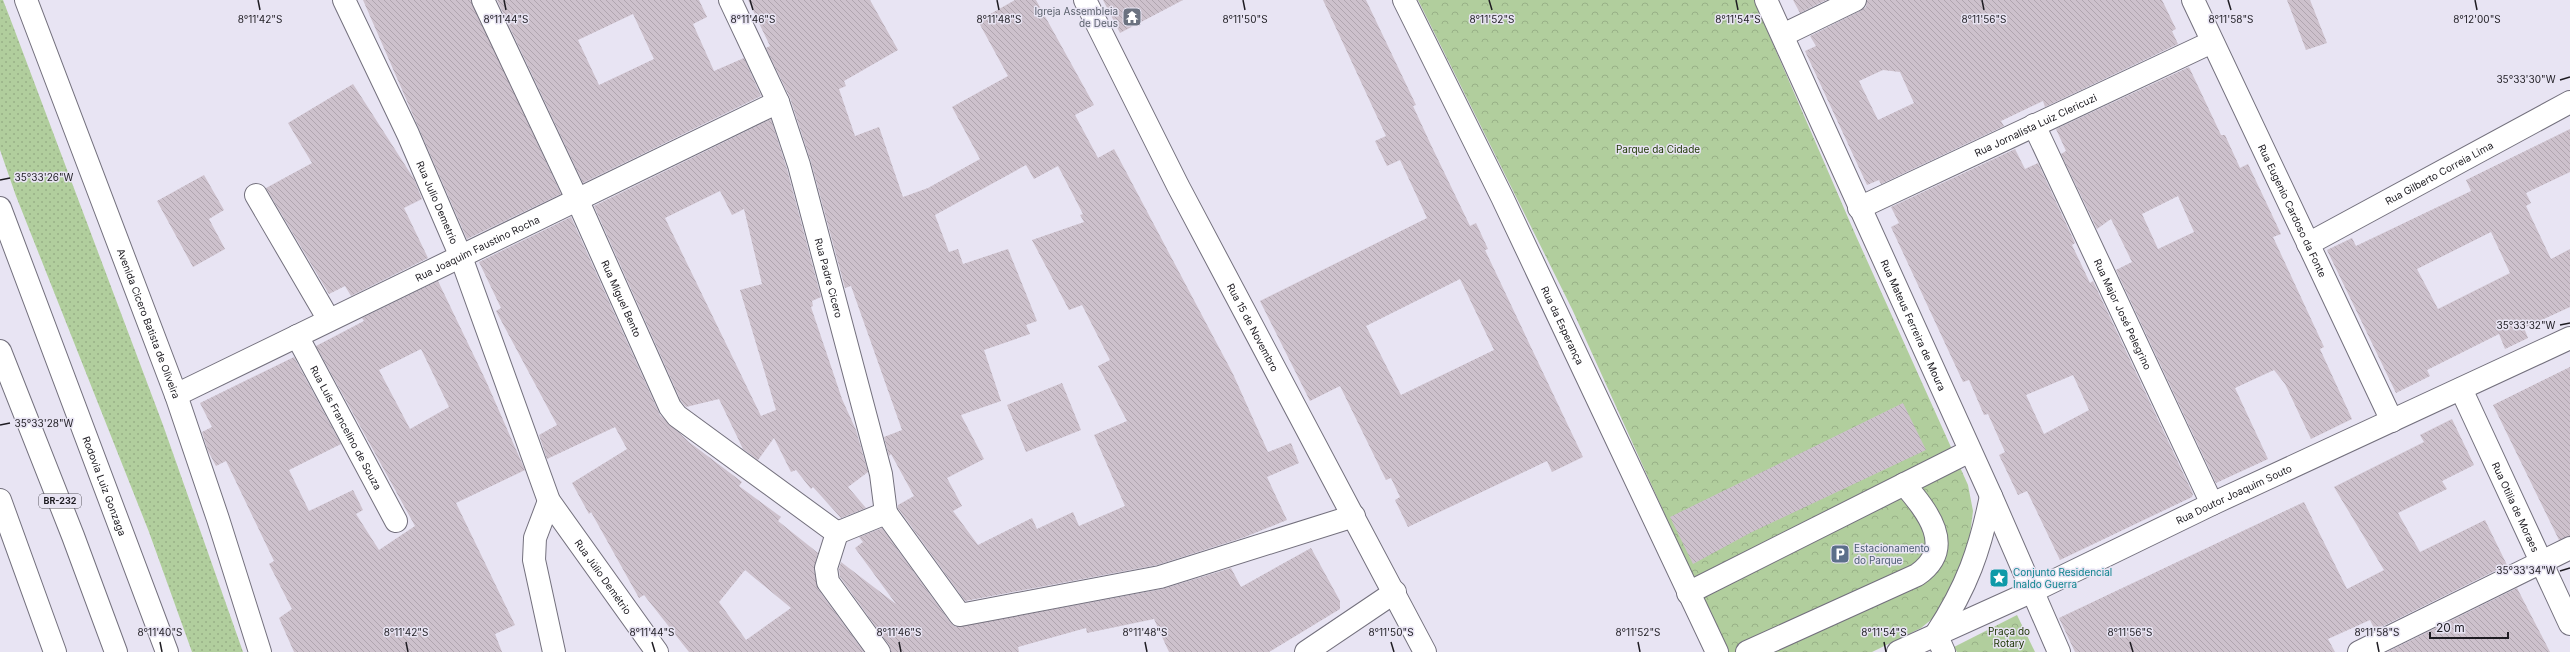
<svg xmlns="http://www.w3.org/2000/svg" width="2570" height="652" font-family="Inter,sans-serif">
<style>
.grass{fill:url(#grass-dots)}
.park{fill:url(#park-crowns)}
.building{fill:url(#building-back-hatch);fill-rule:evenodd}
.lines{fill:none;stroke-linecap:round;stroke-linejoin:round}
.minor-casing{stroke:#73707d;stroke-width:24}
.major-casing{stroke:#73707d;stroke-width:24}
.highway-casing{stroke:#73707d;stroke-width:24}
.minor{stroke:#fff;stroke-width:22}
.major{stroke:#fff;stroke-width:22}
.highway{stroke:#fff;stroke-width:22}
.ticks{fill:none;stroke:#1e1c22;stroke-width:1.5}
.labels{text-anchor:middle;stroke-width:3;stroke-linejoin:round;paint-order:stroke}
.shield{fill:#e8e4f3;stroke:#5b5861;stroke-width:1}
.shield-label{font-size:9px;font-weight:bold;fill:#1e1c22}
.worship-label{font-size:10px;fill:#5b616d;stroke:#e8e4f3;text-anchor:end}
.street-label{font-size:10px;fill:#1e1c22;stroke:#e8e4f3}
.park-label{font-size:10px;fill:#1b3401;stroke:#e8e4f3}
.service-label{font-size:10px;fill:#4e5e75;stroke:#e8e4f3;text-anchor:start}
.culture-label{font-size:10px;fill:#0d838f;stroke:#e8e4f3;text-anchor:start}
.ticks-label{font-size:10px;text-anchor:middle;fill:#1e1c22;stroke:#e8e4f3;stroke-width:3;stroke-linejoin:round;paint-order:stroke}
</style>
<defs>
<pattern id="grass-dots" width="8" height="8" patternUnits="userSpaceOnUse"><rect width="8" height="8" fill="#b1ce9d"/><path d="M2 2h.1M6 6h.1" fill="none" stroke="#98b087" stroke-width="1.8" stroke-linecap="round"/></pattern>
<pattern id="park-crowns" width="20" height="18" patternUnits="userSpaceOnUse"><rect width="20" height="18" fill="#b1ce9d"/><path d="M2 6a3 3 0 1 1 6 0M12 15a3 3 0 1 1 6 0" fill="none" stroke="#98b087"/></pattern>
<pattern id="building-back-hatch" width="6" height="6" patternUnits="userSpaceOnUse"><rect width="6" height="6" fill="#cdc1cc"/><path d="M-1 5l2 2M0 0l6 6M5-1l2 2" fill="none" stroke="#b0a5af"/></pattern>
</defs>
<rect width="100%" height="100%" fill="#e8e4f3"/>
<polygon class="grass" points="0,0 3,0 13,26 163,425 243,652 192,652 149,532 16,196 0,150"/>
<g class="park">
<polygon points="1418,0 1754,0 1856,236 1968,485 1973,511 1969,543 1953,602 1921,628 1872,652 1727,652 1572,309"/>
<polygon points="2017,615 2035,652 1957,652 1954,647"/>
</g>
<g class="building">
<polygon points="363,0 471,0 561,194 467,239"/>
<path d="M 497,0 L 699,0 L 707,17 L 693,24 L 714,71 L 744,58 L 761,96 L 583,183 ZM 633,14 L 654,59 L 599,85 L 578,40 Z"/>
<path d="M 748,0 L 870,0 L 898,50 L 844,81 L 846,86 L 839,89 L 855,136 L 879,127 L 903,197 L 928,188 L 980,159 L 952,107 L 1008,76 L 978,21 L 1015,0 L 1036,0 L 1094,105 L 1075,115 L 1098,158 L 1114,149 L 1233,374 L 1268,452 L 1291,443 L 1299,463 L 1267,477 L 1287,520 L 1245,537 L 1157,565 L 965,601 L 898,508 L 898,505 L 914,496 L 891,454 L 889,456 L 884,437 L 902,430 L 851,286 L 845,288 L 811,162 L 790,98 L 766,48 L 770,46 ZM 1026,165 L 1034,179 L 1058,166 L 1083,214 L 1080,215 L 1084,222 L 1032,240 L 1069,310 L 1082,305 L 1110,360 L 1098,366 L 1127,421 L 1094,435 L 1125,506 L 1079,526 L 1073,512 L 1037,529 L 1032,518 L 978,545 L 953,511 L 962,506 L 947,478 L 984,459 L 961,415 L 1001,401 L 984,350 L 1030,334 L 1026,325 L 1037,321 L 1008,249 L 963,264 L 958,249 L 949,252 L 935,215 Z"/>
<polygon points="1103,0 1183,0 1120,33"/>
<path d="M 1323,0 L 1366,0 L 1416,105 L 1413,106 L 1431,145 L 1470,226 L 1476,223 L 1488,249 L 1485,250 L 1583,457 L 1552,472 L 1547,461 L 1408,527 L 1395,500 L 1400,497 L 1391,478 L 1386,480 L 1340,386 L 1310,401 L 1260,301 L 1427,218 L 1400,160 L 1387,166 L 1375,141 L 1386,136 ZM 1460,279 L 1494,350 L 1401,395 L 1366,326 Z"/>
<polygon points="1793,0 1826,0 1800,13"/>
<path d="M 1867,0 L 2162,0 L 2176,29 L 2172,31 L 2178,44 L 2045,107 L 2043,101 L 2001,121 L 2004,126 L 1881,184 L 1879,180 L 1867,185 L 1805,51 L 1816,46 L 1810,36 L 1860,11 L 1866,7 ZM 1883,70 L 1900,72 L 1914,103 L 1878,120 L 1859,81 Z"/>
<polygon points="2287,0 2310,0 2327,43 2306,50"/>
<path d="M 2189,67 L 2221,135 L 2225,135 L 2240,168 L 2248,164 L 2281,234 L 2273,237 L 2324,347 L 2320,349 L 2352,419 L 2311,439 L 2285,384 L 2274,370 L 2235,388 L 2268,459 L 2216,483 L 2116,270 L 2132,262 L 2111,219 L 2097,229 L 2061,154 L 2066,151 L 2056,129 ZM 2178,196 L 2194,232 L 2158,249 L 2142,214 Z"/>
<polygon points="353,84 414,179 422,199 404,208 428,258 351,296 345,286 329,294 266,188 312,163 288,123"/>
<path d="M 771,119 L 787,169 L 821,297 L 812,301 L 813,306 L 811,307 L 842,399 L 856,430 L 868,472 L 848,487 L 866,508 L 841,518 L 813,487 L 811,489 L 796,470 L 791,472 L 774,438 L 758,460 L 743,449 L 719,399 L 686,407 L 681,401 L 594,206 ZM 720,191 L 732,215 L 744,209 L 762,284 L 740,290 L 776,410 L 761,416 L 665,218 Z"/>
<path d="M 2570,129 L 2570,172 L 2526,193 L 2531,203 L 2526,206 L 2551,259 L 2570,249 L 2570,307 L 2524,328 L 2528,338 L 2505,349 L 2499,334 L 2427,370 L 2430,376 L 2396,393 L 2327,250 L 2352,238 L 2356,246 L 2471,191 L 2466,180 ZM 2491,232 L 2510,273 L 2438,309 L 2417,269 Z"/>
<path d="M 2015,149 L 2025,169 L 2038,163 L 2075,243 L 2072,245 L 2090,283 L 2093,281 L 2193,494 L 2192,497 L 2060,560 L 2027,491 L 2018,495 L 1999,455 L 2005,452 L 1988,414 L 1984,415 L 1969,380 L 1963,382 L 1891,227 L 1899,223 L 1891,207 ZM 2073,375 L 2089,410 L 2044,434 L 2026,395 Z"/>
<polygon points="204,175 224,210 209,219 225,249 193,267 157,201"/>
<path d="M 571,217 L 660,415 L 689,442 L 742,482 L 739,486 L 781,517 L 778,521 L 818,553 L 814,569 L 818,589 L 864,652 L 689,652 L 644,595 L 639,598 L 591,512 L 589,514 L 572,483 L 627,449 L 615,427 L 547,459 L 539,435 L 557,425 L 496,311 L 501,308 L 479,262 ZM 745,570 L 791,608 L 746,640 L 719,602 Z"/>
<path d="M 438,281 L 486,381 L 525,470 L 456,503 L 515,625 L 495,634 L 502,652 L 294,652 L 279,618 L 292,609 L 269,564 L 274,561 L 226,461 L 216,466 L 208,451 L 202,432 L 212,427 L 200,403 L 294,357 L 341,444 L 289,470 L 309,511 L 353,490 L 363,510 L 356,514 L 379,550 L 415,526 L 316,346 L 364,321 L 362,318 ZM 421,349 L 449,407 L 410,429 L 379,370 Z"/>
<polygon points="2570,367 2570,536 2559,540 2493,405"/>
<polygon points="1062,383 1081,430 1026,452 1007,405"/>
<polygon points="1903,403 1926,450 1750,533 1693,564 1670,517"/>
<polygon points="2452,419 2474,465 2442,481 2447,489 2398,513 2420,552 2485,520 2507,565 2375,630 2370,620 2328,639 2335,652 2075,652 2059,618 2304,502 2347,589 2384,570 2334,487 2424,442 2420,435"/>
<polygon points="882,528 950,622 956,627 1162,589 1231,568 1241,587 1311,548 1340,601 1340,609 1269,652 1169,652 1154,619 1087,633 1086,628 1018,647 1019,652 891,652 889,645 840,577 839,569 841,562 896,604 855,548 863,542 859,537"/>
<polygon points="2517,588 2550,652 2387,652"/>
</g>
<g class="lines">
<defs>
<g id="minor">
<path id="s1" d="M 344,0 L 408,134 L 461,257 L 549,501 L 657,652"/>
<path id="s2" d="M 483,0 L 577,199 L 670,407 L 677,416 L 837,533"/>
<path id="s3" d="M 730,0 L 778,102 L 799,165 L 881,474 L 886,513 L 837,533"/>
<path id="s4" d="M 1404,0 L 1502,197 L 1717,652"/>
<path id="s5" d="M 1766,0 L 1991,496 L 2059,652"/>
<path id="s6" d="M 2193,0 L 2392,421"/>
<polyline points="1783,35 1855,0"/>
<path id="s7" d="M 2034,125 L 2212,504"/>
<polyline points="256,195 329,320"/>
<path id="s8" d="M 1859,208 L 2212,42"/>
<path id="s9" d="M 2308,244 L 2570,102"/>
<path id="s10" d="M 297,336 L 396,521"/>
<path id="s11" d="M 2461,389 L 2570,624"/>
<path id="s12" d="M 176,395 L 778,102"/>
<polyline points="549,501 535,538 534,560 554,652"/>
<polyline points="886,513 960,615 1160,577 1354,516"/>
<polyline points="837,533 826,568 828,582 879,652"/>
<polyline points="1688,593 1970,451"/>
<path d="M 1747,652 L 1917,575 C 1957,547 1927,511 1904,484"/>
<path id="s13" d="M 1898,652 L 2033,591 L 2212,504 L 2570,338"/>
<path d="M 1944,652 L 1936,634 C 1967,587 1980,550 1991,496"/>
<polyline points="2359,652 2570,548"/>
</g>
<g id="major">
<path id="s14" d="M 26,0 L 176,395 L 218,519 L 260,652"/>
<path id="s15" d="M 1085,0 L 1178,186 L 1425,652"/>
<polyline points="0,500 55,652"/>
<polyline points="1306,652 1395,592"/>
</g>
<g id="highway">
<path id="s16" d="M 0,208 L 167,652"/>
<polyline points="0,351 73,536 116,652"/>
</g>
</defs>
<use href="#minor" class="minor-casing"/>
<use href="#major" class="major-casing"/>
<use href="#highway" class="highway-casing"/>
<use href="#minor" class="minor"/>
<use href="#major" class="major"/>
<use href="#highway" class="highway"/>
</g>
<path class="ticks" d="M 258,0 L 260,10M 504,0 L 506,10M 750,0 L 753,10M 997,0 L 999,10M 1243,0 L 1245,10M 1489,0 L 1492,10M 1736,0 L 1738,10M 1982,0 L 1984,10M 2228,0 L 2231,10M 2475,0 L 2477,10M 2560,80 L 2570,77M 0,180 L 10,178M 2560,325 L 2570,323M 0,425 L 10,423M 2560,571 L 2570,568M 160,642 L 162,652M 406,642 L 408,652M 652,642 L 655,652M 899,642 L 901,652M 1145,642 L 1147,652M 1391,642 L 1394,652M 1638,642 L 1640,652M 1884,642 L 1886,652M 2130,642 L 2133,652M 2377,642 L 2379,652"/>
<defs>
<symbol id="temple-square" viewBox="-11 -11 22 22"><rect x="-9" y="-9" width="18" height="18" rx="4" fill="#6b7280" stroke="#e8e4f3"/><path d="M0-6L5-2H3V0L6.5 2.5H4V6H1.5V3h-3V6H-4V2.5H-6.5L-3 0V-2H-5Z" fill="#fff"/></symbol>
<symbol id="parking-square" viewBox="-11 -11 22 22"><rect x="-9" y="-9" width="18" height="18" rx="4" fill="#5c6f8a" stroke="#e8e4f3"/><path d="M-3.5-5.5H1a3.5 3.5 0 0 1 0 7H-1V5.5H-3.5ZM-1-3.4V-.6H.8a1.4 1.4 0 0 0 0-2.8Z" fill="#fff"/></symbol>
<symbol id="sight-square" viewBox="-11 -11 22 22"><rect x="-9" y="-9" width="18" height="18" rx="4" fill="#0f9aa8" stroke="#e8e4f3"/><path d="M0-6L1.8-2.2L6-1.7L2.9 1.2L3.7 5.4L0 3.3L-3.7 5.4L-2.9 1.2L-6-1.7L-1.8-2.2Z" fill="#fff"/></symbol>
</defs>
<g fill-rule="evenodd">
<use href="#temple-square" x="1121" y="6" width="22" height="22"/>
<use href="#parking-square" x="1829" y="543" width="22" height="22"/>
<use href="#sight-square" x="1988" y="567" width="22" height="22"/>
</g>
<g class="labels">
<rect class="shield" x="39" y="494" width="42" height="14" rx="3"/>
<g class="shield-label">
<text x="60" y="504">BR-232</text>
</g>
<g class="worship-label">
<text x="1118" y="15">Igreja Assembleia<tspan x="1118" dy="12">de Deus</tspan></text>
</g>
<g class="street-label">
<text dy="4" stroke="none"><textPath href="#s8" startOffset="195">Rua Jornalista Luiz Clericuzi</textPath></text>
<text dy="4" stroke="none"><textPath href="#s9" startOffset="149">Rua Gilberto Correia Lima</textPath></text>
<text dy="4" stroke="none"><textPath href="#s1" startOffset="223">Rua Julio Demetrio</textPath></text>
<text dy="4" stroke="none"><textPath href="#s6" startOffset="233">Rua Eugenio Cardoso da Fonte</textPath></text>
<text dy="4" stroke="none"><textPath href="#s12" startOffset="335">Rua Joaquim Faustino Rocha</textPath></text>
<text dy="4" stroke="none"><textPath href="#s3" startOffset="296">Rua Padre Cicero</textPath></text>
<text dy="4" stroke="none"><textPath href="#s2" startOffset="329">Rua Miguel Bento</textPath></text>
<text dy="4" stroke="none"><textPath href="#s7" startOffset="209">Rua Major José Pelegrino</textPath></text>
<text dy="4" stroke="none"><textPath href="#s14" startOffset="346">Avenida Cicero Batista de Oliveira</textPath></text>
<text dy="4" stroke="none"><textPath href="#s4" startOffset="362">Rua da Esperança</textPath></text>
<text dy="4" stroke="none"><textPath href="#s5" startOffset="357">Rua Mateus Ferreira de Moura</textPath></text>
<text dy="4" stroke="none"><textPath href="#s15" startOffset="368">Rua 15 de Novembro</textPath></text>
<text dy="4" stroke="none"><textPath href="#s10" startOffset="104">Rua Luís Francelino de Souza</textPath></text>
<text dy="4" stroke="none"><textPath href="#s16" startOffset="297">Rodovia Luiz Gonzaga</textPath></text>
<text dy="4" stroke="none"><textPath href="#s13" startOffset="371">Rua Doutor Joaquim Souto</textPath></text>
<text dy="4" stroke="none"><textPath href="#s11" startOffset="130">Rua Otilia de Moraes</textPath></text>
<text dy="4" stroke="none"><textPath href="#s1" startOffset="635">Rua Júlio Demétrio</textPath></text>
</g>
<g class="park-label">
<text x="1658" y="153">Parque da Cidade</text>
<text x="2009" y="635">Praça do<tspan x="2009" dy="12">Rotary</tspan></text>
</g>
<g class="service-label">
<text x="1854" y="552">Estacionamento<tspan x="1854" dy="12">do Parque</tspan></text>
</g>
<g class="culture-label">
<text x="2013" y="576">Conjunto Residencial<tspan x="2013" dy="12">Inaldo Guerra</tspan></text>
</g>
</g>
<g class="ticks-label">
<text x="260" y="23">8°11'42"S</text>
<text x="506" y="23">8°11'44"S</text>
<text x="753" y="23">8°11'46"S</text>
<text x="999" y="23">8°11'48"S</text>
<text x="1245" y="23">8°11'50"S</text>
<text x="1492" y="23">8°11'52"S</text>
<text x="1738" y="23">8°11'54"S</text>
<text x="1984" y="23">8°11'56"S</text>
<text x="2231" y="23">8°11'58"S</text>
<text x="2477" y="23">8°12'00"S</text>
<text x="2526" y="83">35°33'30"W</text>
<text x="44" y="181">35°33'26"W</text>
<text x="2526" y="329">35°33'32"W</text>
<text x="44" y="427">35°33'28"W</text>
<text x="2526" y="574">35°33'34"W</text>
<text x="160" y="636">8°11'40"S</text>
<text x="406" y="636">8°11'42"S</text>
<text x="652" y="636">8°11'44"S</text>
<text x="899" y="636">8°11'46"S</text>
<text x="1145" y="636">8°11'48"S</text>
<text x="1391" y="636">8°11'50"S</text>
<text x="1638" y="636">8°11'52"S</text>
<text x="1884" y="636">8°11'54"S</text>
<text x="2130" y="636">8°11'56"S</text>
<text x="2377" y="636">8°11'58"S</text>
</g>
<path d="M2430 632v6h78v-6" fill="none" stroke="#1e1c22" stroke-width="2"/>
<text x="2436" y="632" font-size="12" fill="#1e1c22" stroke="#e8e4f3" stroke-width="3" paint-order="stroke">20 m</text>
</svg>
